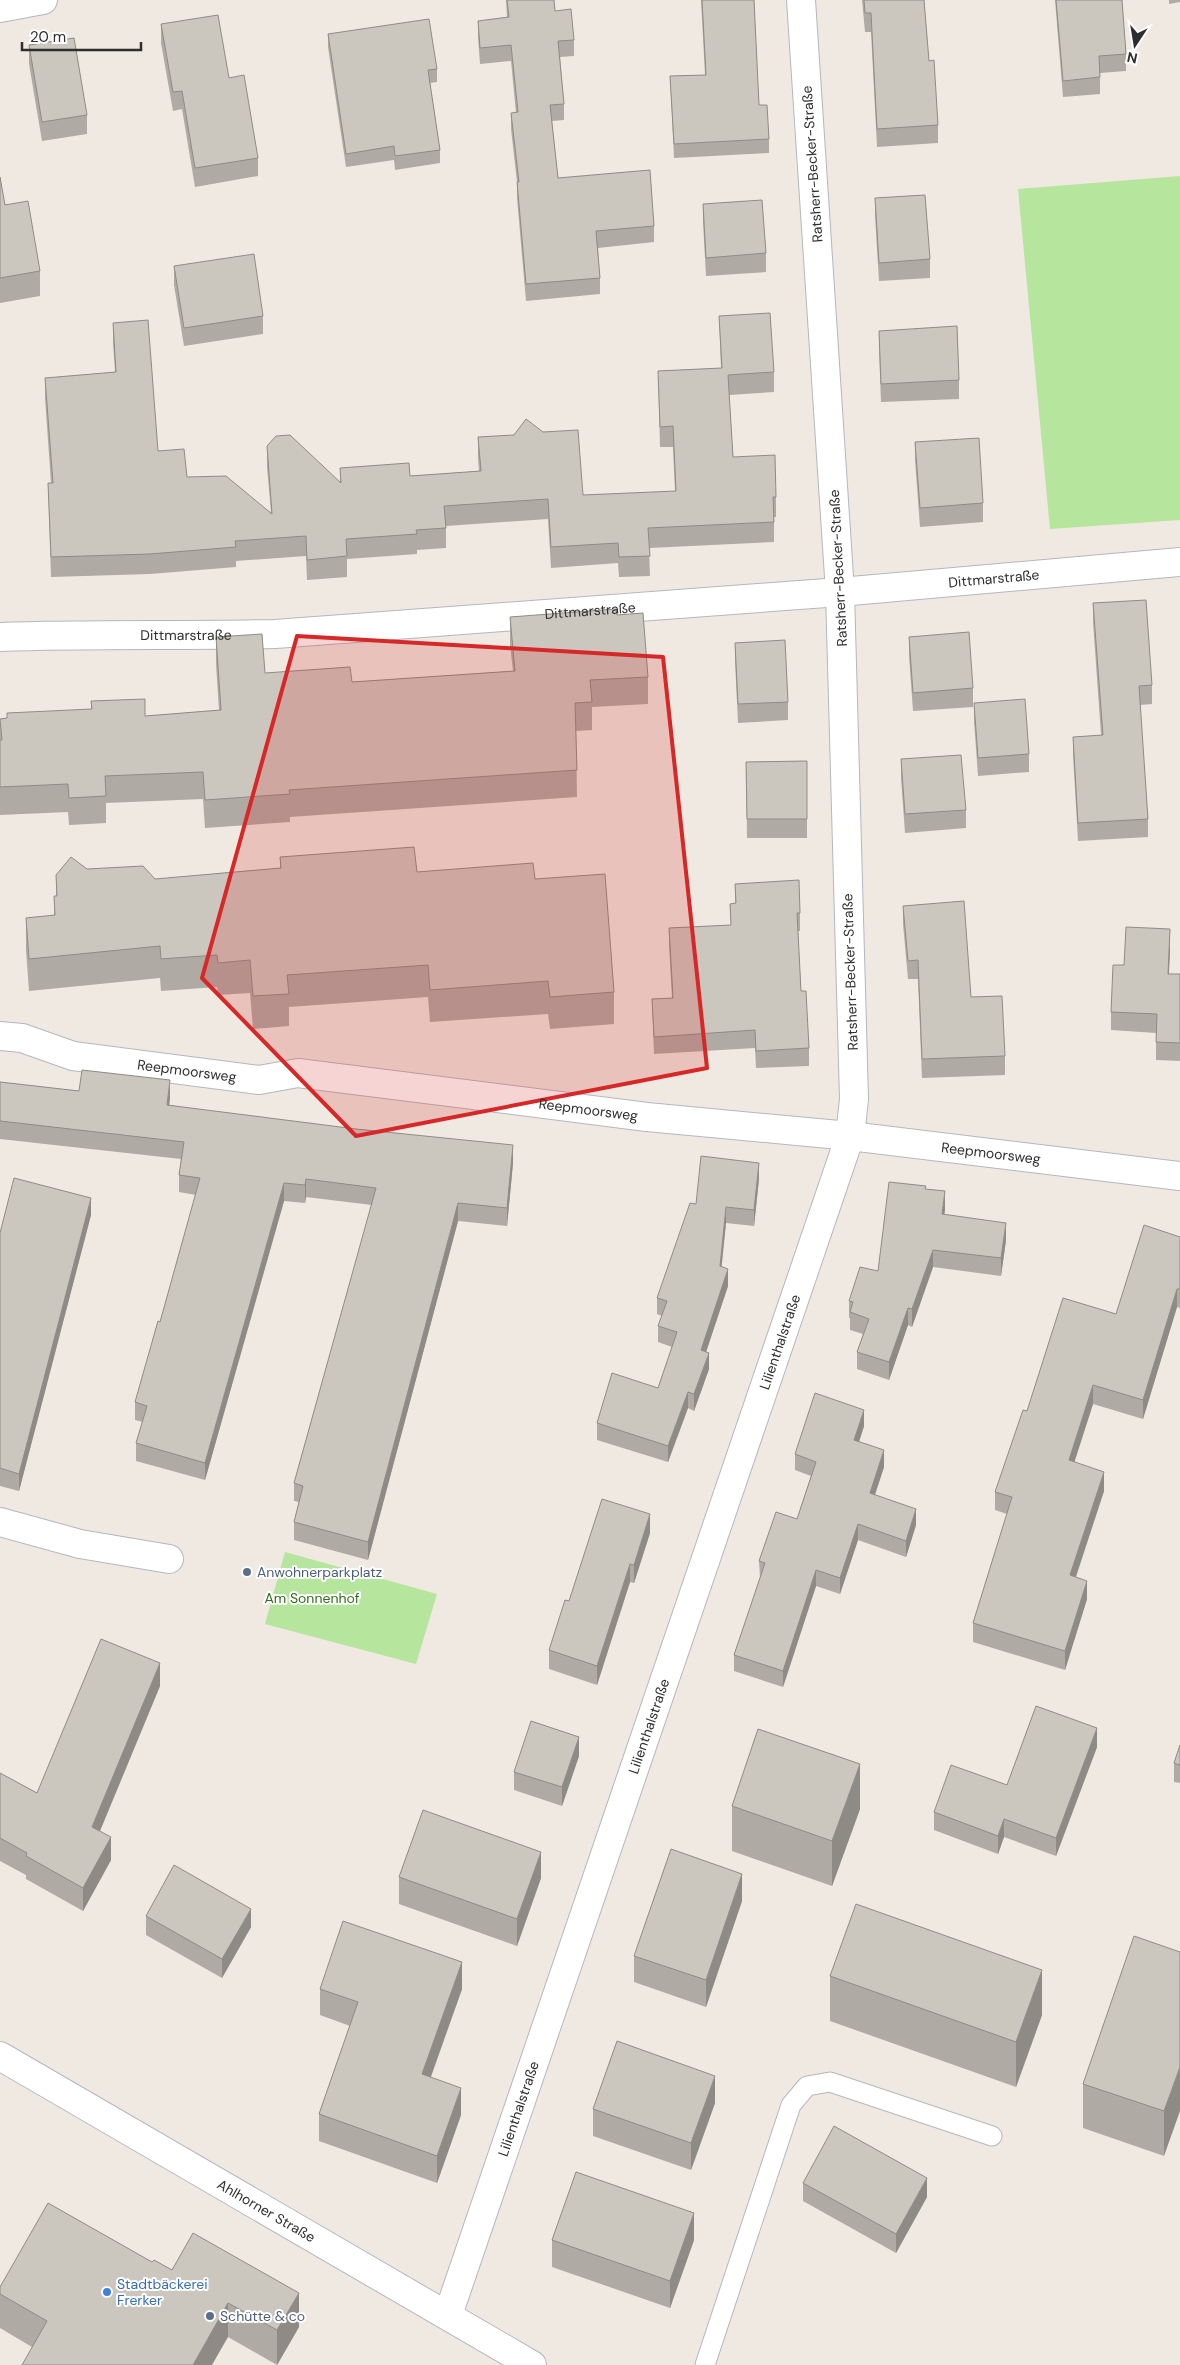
<svg xmlns="http://www.w3.org/2000/svg" width="1180" height="2365" font-family="'DM Sans',sans-serif">
<style>
.green{fill:#b6e59e}
.lines{fill:none;stroke-linecap:round;stroke-linejoin:round}
.service-casing{stroke:#b4b7c1;stroke-width:21}
.minor-casing{stroke:#b4b7c1;stroke-width:30}
.tertiary-casing{stroke:#b4b7c1;stroke-width:30}
.service{stroke:#fff;stroke-width:19}
.minor{stroke:#fff;stroke-width:28}
.tertiary{stroke:#fff;stroke-width:28}
.wall{fill:#afaba4}
.shaded-wall{fill:#8e8b86}
.building{fill:#cbc7bf;stroke:#8e8b86}
.marked{fill:#d62828;fill-opacity:0.2;stroke:#d62828;stroke-width:4;stroke-linejoin:round}
.service-dot{fill:#5c6f8a;stroke:#fff;stroke-width:2}
.shop-dot{fill:#3f7fe0;stroke:#fff;stroke-width:2}
.labels{text-anchor:middle;stroke-width:4;stroke-linejoin:round;paint-order:stroke}
.street-label{font-size:14px;fill:#2e2e2e;stroke:#fff}
.service-label{font-size:14px;fill:#4e5e75;stroke:#fff;text-anchor:start}
.park-label{font-size:14px;fill:#2c6e1b;stroke:#fff}
.shop-label{font-size:14px;fill:#366cbe;stroke:#fff;text-anchor:start}
</style>
<rect width="100%" height="100%" fill="#efe9e1"/>
<g class="green">
<polygon points="1180,176 1180,520 1050,529 1018,189"/>
<polygon points="285,1552 437,1594 416,1664 265,1624"/>
</g>
<g class="lines">
<defs>
<polyline id="service" points="705,2365 791,2105 807,2086 830,2082 992,2136"/>
<g id="minor">
<polyline points="0,8 43,0"/>
<path id="s1" d="M 0,637 C 92,634 183,636 275,634 L 840,592 L 1180,562"/>
<path id="s2" d="M 0,1036 L 22,1038 L 73,1056 L 259,1080 L 298,1073 L 647,1117 L 850,1136 L 1180,1176"/>
<polyline points="0,1522 80,1544 169,1559"/>
<path id="s3" d="M 448,2315 L 850,1136 L 854,1099 L 840,592 L 801,0"/>
</g>
<g id="tertiary">
<path id="s4" d="M 0,2056 L 532,2365"/>
</g>
</defs>
<use href="#service" class="service-casing"/>
<use href="#minor" class="minor-casing"/>
<use href="#tertiary" class="tertiary-casing"/>
<use href="#service" class="service"/>
<use href="#minor" class="minor"/>
<use href="#tertiary" class="tertiary"/>
</g>
<g class="wall">
<polygon points="506,0 554,0 555,11 574,40 574,56 560,57 564,104 564,120 552,121 558,178 654,226 654,242 598,248 600,278 600,294 526,301 517,198 517,182 511,129 511,113 516,113 511,61 480,64 478,37 478,21 507,17"/>
<polygon points="701,0 754,0 759,105 769,139 769,153 674,158 670,76 705,75"/>
<polygon points="862,0 924,0 929,61 938,125 938,143 877,147 871,32 865,32"/>
<polygon points="1055,0 1122,0 1126,54 1126,71 1100,73 1100,94 1063,97"/>
<polygon points="1169,0 1180,0 1180,2 1169,4"/>
<polygon points="161,24 258,158 258,176 195,187 182,109 173,111 161,43"/>
<polygon points="328,34 437,69 437,82 430,83 440,150 440,163 395,170 394,160 346,167 328,47"/>
<polygon points="29,45 87,115 87,134 42,141 29,64"/>
<polygon points="0,177 5,205 40,271 40,296 0,303"/>
<polygon points="875,198 930,259 930,278 879,281 875,216"/>
<polygon points="703,204 766,253 766,272 706,276 703,222"/>
<polygon points="174,266 263,316 263,334 184,346 174,285"/>
<polygon points="719,316 774,372 774,392 729,395 733,457 776,497 776,517 774,517 774,542 649,548 650,576 619,577 618,563 551,568 548,519 446,526 446,548 417,550 417,554 347,559 347,577 307,580 306,556 236,561 236,567 150,574 51,577 48,483 51,483 45,398 45,378 115,372 113,343 113,323 158,451 187,477 271,512 267,467 267,446 340,482 340,468 410,476 479,471 478,458 478,437 583,495 675,492 673,447 660,447 658,371 721,368"/>
<polygon points="879,331 959,380 959,399 881,402 879,349"/>
<polygon points="915,442 983,503 983,522 920,527 915,460"/>
<polygon points="1093,603 1152,685 1152,704 1140,705 1148,819 1148,837 1078,841 1073,755 1073,737 1101,735 1093,622"/>
<polygon points="617,615 648,677 648,704 592,707 592,730 576,731 577,797 290,817 290,822 205,828 203,799 106,803 106,823 69,825 68,812 0,815 0,719 91,709 91,701 145,716 219,710 216,664 216,637 265,673 352,682 513,671 510,645 510,617"/>
<polygon points="909,637 973,688 973,707 913,711 909,656"/>
<polygon points="735,643 788,702 788,720 738,723 735,661"/>
<polygon points="974,703 1029,754 1029,772 978,776 974,721"/>
<polygon points="901,759 966,810 966,828 905,833 901,778"/>
<polygon points="807,761 807,838 747,838 746,762"/>
<polygon points="280,857 417,872 535,879 614,992 614,1024 550,1029 548,1014 430,1022 428,997 289,1007 289,1026 253,1029 250,993 218,995 217,987 161,991 160,978 29,991 26,950 26,918 54,915 54,896 56,896 56,875 87,869 155,879 280,868"/>
<polygon points="735,884 800,913 800,931 798,931 801,991 809,1048 809,1066 756,1068 755,1048 654,1054 652,999 672,998 669,945 669,928 731,925 730,904 735,903"/>
<polygon points="903,906 1005,1056 1005,1075 922,1078 918,979 908,979 903,924"/>
<polygon points="1170,948 1169,974 1180,974 1180,1061 1156,1060 1156,1033 1111,1030 1111,1012 1124,965"/>
<polygon points="0,1082 79,1091 170,1098 169,1105 513,1163 507,1226 458,1221 368,1560 294,1540 294,1522 299,1502 294,1501 294,1483 372,1205 306,1197 305,1203 284,1201 205,1480 136,1461 136,1443 143,1422 135,1420 135,1402 160,1322 196,1195 179,1192 179,1175 181,1159 0,1139"/>
<polygon points="759,1179 754,1226 726,1223 721,1267 728,1286 706,1352 709,1369 694,1411 688,1408 668,1462 597,1440 597,1423 658,1388 672,1347 658,1342 658,1326 662,1316 657,1314 657,1298 696,1204"/>
<polygon points="926,1189 945,1209 944,1215 1006,1240 1001,1276 933,1267 912,1327 908,1325 889,1380 857,1369 857,1352 863,1334 850,1330 850,1318 849,1318 849,1301 878,1271"/>
<polygon points="91,1215 19,1491 0,1486 0,1233"/>
<polygon points="1180,1237 1180,1308 1177,1307 1143,1419 1093,1404 1074,1462 1104,1491 1076,1577 1087,1599 1065,1670 973,1642 973,1623 1007,1514 995,1510 995,1492 1027,1411 1116,1314"/>
<polygon points="864,1426 859,1442 884,1467 875,1495 916,1525 906,1557 858,1540 840,1594 816,1586 783,1687 734,1671 734,1655 760,1578 759,1561 797,1519 811,1476 795,1470 795,1454"/>
<polygon points="650,1533 634,1583 630,1582 597,1685 549,1669 549,1650 569,1601"/>
<polygon points="160,1686 100,1831 111,1860 83,1911 26,1879 26,1875 0,1861 0,1773 37,1793"/>
<polygon points="1180,1745 1180,1783 1174,1782 1174,1763"/>
<polygon points="1097,1747 1056,1856 1004,1837 998,1854 934,1830 934,1812 1007,1785"/>
<polygon points="579,1756 562,1806 514,1790 514,1772"/>
<polygon points="732,1806 860,1809 832,1886 732,1851"/>
<polygon points="399,1877 541,1878 517,1946 399,1904"/>
<polygon points="742,1901 706,2007 634,1982 634,1956"/>
<polygon points="146,1916 251,1927 222,1978 146,1935"/>
<polygon points="1180,1952 1164,2156 1083,2128 1083,2084"/>
<polygon points="830,1976 1042,2015 1016,2087 830,2021"/>
<polygon points="320,1989 462,1989 431,2077 461,2115 437,2183 319,2141 319,2114 350,2026 320,2015"/>
<polygon points="715,2103 691,2170 593,2136 593,2109"/>
<polygon points="803,2183 927,2197 896,2253 803,2201"/>
<polygon points="552,2240 694,2240 670,2308 552,2267"/>
<polygon points="152,2262 172,2270 299,2327 277,2365 228,2337 32,2347 0,2328 0,2287"/>
</g>
<g class="shaded-wall">
<polygon points="1170,929 1170,948 1168,992 1168,974"/>
<polygon points="170,1080 170,1098 167,1123 167,1105"/>
<polygon points="513,1145 513,1163 507,1226 507,1208"/>
<polygon points="759,1163 759,1179 754,1226 754,1210"/>
<polygon points="306,1179 306,1197 305,1203 305,1185"/>
<polygon points="284,1183 284,1201 205,1480 205,1463"/>
<polygon points="945,1191 945,1209 942,1232 942,1214"/>
<polygon points="91,1198 91,1215 19,1491 19,1474"/>
<polygon points="458,1203 458,1221 368,1560 368,1542"/>
<polygon points="726,1207 726,1223 720,1283 720,1266"/>
<polygon points="1006,1223 1006,1240 1001,1276 1001,1258"/>
<polygon points="933,1250 933,1267 912,1327 912,1309"/>
<polygon points="728,1269 728,1286 701,1367 701,1350"/>
<polygon points="1177,1289 1177,1307 1143,1419 1143,1400"/>
<polygon points="908,1308 908,1325 889,1380 889,1362"/>
<polygon points="709,1353 709,1369 694,1411 694,1394"/>
<polygon points="1093,1385 1093,1404 1069,1479 1069,1460"/>
<polygon points="688,1392 688,1408 668,1462 668,1446"/>
<polygon points="864,1410 864,1426 854,1457 854,1440"/>
<polygon points="884,1450 884,1467 870,1509 870,1493"/>
<polygon points="1104,1472 1104,1491 1070,1594 1070,1575"/>
<polygon points="916,1509 916,1525 906,1557 906,1541"/>
<polygon points="650,1514 650,1533 634,1583 634,1565"/>
<polygon points="858,1524 858,1540 840,1594 840,1578"/>
<polygon points="630,1564 630,1582 597,1685 597,1666"/>
<polygon points="816,1570 816,1586 783,1687 783,1671"/>
<polygon points="1087,1581 1087,1599 1065,1670 1065,1651"/>
<polygon points="160,1663 160,1686 92,1850 92,1827"/>
<polygon points="1097,1728 1097,1747 1056,1856 1056,1838"/>
<polygon points="579,1737 579,1756 562,1806 562,1787"/>
<polygon points="860,1764 860,1809 832,1886 832,1841"/>
<polygon points="1004,1819 1004,1837 998,1854 998,1836"/>
<polygon points="111,1837 111,1860 83,1911 83,1888"/>
<polygon points="541,1852 541,1878 517,1946 517,1919"/>
<polygon points="742,1874 742,1901 706,2007 706,1980"/>
<polygon points="251,1909 251,1927 222,1978 222,1959"/>
<polygon points="462,1962 462,1989 422,2101 422,2074"/>
<polygon points="1042,1970 1042,2015 1016,2087 1016,2042"/>
<polygon points="1180,2067 1180,2111 1164,2156 1164,2111"/>
<polygon points="715,2076 715,2103 691,2170 691,2143"/>
<polygon points="461,2088 461,2115 437,2183 437,2156"/>
<polygon points="927,2178 927,2197 896,2253 896,2234"/>
<polygon points="694,2213 694,2240 670,2308 670,2281"/>
<polygon points="299,2293 299,2327 277,2365 277,2330"/>
<polygon points="228,2303 228,2337 212,2365 193,2365"/>
</g>
<g class="building">
<polygon points="507,0 554,0 555,11 571,9 574,40 558,41 564,104 550,105 558,178 650,170 654,226 596,231 600,278 526,284 517,182 519,182 511,113 518,112 511,45 480,48 478,21 509,17"/>
<polygon points="702,0 754,0 759,105 767,105 769,139 674,144 670,76 706,75"/>
<polygon points="864,0 924,0 929,61 934,60 938,125 877,129 871,13 865,13"/>
<polygon points="1056,0 1122,0 1126,54 1099,56 1100,77 1063,81"/>
<polygon points="218,15 229,78 244,75 258,158 195,168 182,91 173,92 161,24"/>
<polygon points="429,19 437,69 428,70 440,150 395,156 394,146 346,154 328,34"/>
<polygon points="74,38 87,115 42,122 29,45"/>
<polygon points="0,177 5,205 28,201 40,271 0,278"/>
<polygon points="925,195 930,259 879,263 875,198"/>
<polygon points="762,200 766,253 706,258 703,204"/>
<polygon points="254,254 263,316 184,328 174,266"/>
<polygon points="770,313 774,372 728,375 733,457 775,455 776,497 773,497 774,522 648,528 650,556 619,557 618,543 551,547 548,499 444,506 446,528 416,530 417,534 346,539 347,556 307,560 306,536 235,541 236,547 150,554 51,557 48,483 53,483 45,378 116,372 113,323 148,320 158,451 184,449 187,477 226,476 272,514 267,446 276,436 290,435 341,483 340,468 409,463 410,476 481,471 478,437 514,435 526,419 543,432 578,430 583,495 676,491 673,426 660,427 658,371 722,368 719,316"/>
<polygon points="957,326 959,380 881,384 879,331"/>
<polygon points="979,438 983,503 920,508 915,442"/>
<polygon points="1146,600 1152,685 1139,686 1148,819 1078,823 1073,737 1103,735 1093,603"/>
<polygon points="616,609 617,615 643,613 648,677 590,680 592,702 575,703 577,770 289,790 290,794 205,800 203,772 105,776 106,796 69,798 68,784 0,787 0,740 2,740 0,719 7,718 7,713 92,709 91,701 145,699 145,716 221,710 216,637 262,634 265,673 350,667 352,682 515,671 510,617"/>
<polygon points="969,632 973,688 913,693 909,637"/>
<polygon points="785,640 788,702 738,704 735,643"/>
<polygon points="1025,699 1029,754 978,758 974,703"/>
<polygon points="961,755 966,810 905,814 901,759"/>
<polygon points="807,761 807,819 747,819 746,762"/>
<polygon points="414,847 417,872 533,863 535,879 605,874 614,992 550,997 548,981 430,990 428,965 287,975 289,994 253,996 250,960 218,963 217,955 161,959 160,946 29,959 26,918 55,915 54,896 57,896 56,875 71,857 87,869 143,866 155,879 281,868 280,857"/>
<polygon points="799,880 800,913 797,913 801,991 806,991 809,1048 756,1051 755,1030 654,1037 652,999 673,998 669,928 731,925 730,904 736,903 735,884"/>
<polygon points="964,901 971,997 1002,996 1005,1056 922,1059 918,960 908,961 903,906"/>
<polygon points="1126,927 1170,929 1168,974 1180,974 1180,1043 1156,1042 1157,1014 1111,1012 1113,965 1124,965"/>
<polygon points="82,1070 170,1080 167,1105 356,1129 513,1145 507,1208 458,1203 368,1542 294,1522 303,1486 294,1483 376,1188 306,1179 305,1185 284,1183 205,1463 136,1443 147,1406 135,1402 158,1321 160,1322 200,1178 179,1175 184,1142 0,1121 0,1082 79,1091"/>
<polygon points="701,1156 759,1163 754,1210 726,1207 720,1266 728,1269 701,1350 709,1353 694,1394 688,1392 668,1446 597,1423 612,1373 658,1388 677,1332 658,1326 667,1301 657,1298 690,1203 696,1204"/>
<polygon points="14,1178 91,1198 19,1474 0,1468 0,1233"/>
<polygon points="889,1182 926,1186 925,1189 945,1191 942,1214 1006,1223 1001,1258 933,1250 912,1309 908,1308 889,1362 857,1352 869,1319 850,1312 853,1302 849,1301 860,1267 878,1271"/>
<polygon points="1144,1225 1180,1237 1180,1289 1177,1289 1143,1400 1093,1385 1069,1460 1104,1472 1070,1575 1087,1581 1065,1651 973,1623 1012,1497 995,1492 1023,1410 1027,1411 1063,1298 1116,1314"/>
<polygon points="815,1393 864,1410 854,1440 884,1450 870,1493 916,1509 906,1541 858,1524 840,1578 816,1570 783,1671 734,1655 765,1563 759,1561 776,1512 797,1519 816,1462 795,1454"/>
<polygon points="602,1499 650,1514 634,1565 630,1564 597,1666 549,1650 565,1600 569,1601"/>
<polygon points="101,1639 160,1663 92,1827 111,1837 83,1888 26,1856 27,1853 0,1838 0,1773 37,1793"/>
<polygon points="1036,1706 1097,1728 1056,1838 1004,1819 998,1836 934,1812 951,1765 1007,1785"/>
<polygon points="531,1721 579,1737 562,1787 514,1772"/>
<polygon points="758,1729 860,1764 832,1841 732,1806"/>
<polygon points="1180,1745 1180,1765 1174,1763"/>
<polygon points="423,1810 541,1852 517,1919 399,1877"/>
<polygon points="671,1849 742,1874 706,1980 634,1956"/>
<polygon points="174,1865 251,1909 222,1959 146,1916"/>
<polygon points="856,1904 1042,1970 1016,2042 830,1976"/>
<polygon points="343,1921 462,1962 422,2074 461,2088 437,2156 319,2114 358,2002 320,1989"/>
<polygon points="1134,1936 1180,1952 1180,2067 1164,2111 1083,2084"/>
<polygon points="617,2041 715,2076 691,2143 593,2109"/>
<polygon points="834,2126 927,2178 896,2234 803,2183"/>
<polygon points="576,2172 694,2213 670,2281 552,2240"/>
<polygon points="48,2203 152,2262 154,2260 172,2270 193,2233 299,2293 277,2330 228,2303 193,2365 22,2365 47,2321 0,2294 0,2287"/>
</g>
<path class="marked" d="M 297,636 L 663,657 L 707,1068 L 356,1136 L 202,978 Z"/>
<g class="service-dot">
<circle cx="247" cy="1572" r="5"/>
<circle cx="210" cy="2316" r="5"/>
</g>
<circle class="shop-dot" cx="107" cy="2292" r="5"/>
<g class="labels">
<g class="street-label">
<text transform="translate(812 164) rotate(-94)" y="5">Ratsherr-Becker-Straße</text>
<text transform="translate(838 568) rotate(-93)" y="5">Ratsherr-Becker-Straße</text>
<text dy="5" stroke="none"><textPath href="#s1" startOffset="996">Dittmarstraße</textPath></text>
<text dy="5" stroke="none"><textPath href="#s1" startOffset="591">Dittmarstraße</textPath></text>
<text dy="5" stroke="none"><textPath href="#s1" startOffset="186">Dittmarstraße</textPath></text>
<text transform="translate(850 972) rotate(-92)" y="5">Ratsherr-Becker-Straße</text>
<text dy="5" stroke="none"><textPath href="#s2" startOffset="191">Reepmoorsweg</textPath></text>
<text dy="5" stroke="none"><textPath href="#s2" startOffset="596">Reepmoorsweg</textPath></text>
<text dy="5" stroke="none"><textPath href="#s2" startOffset="1001">Reepmoorsweg</textPath></text>
<text dy="5" stroke="none"><textPath href="#s3" startOffset="1028">Lilienthalstraße</textPath></text>
<text dy="5" stroke="none"><textPath href="#s3" startOffset="622">Lilienthalstraße</textPath></text>
<text dy="5" stroke="none"><textPath href="#s3" startOffset="218">Lilienthalstraße</textPath></text>
<text dy="5" stroke="none"><textPath href="#s4" startOffset="308">Ahlhorner Straße</textPath></text>
</g>
<g class="service-label">
<text x="257" y="1577">Anwohnerparkplatz</text>
<text x="220" y="2321">Schütte &amp; co</text>
</g>
<g class="park-label">
<text x="312" y="1603">Am Sonnenhof</text>
</g>
<g class="shop-label">
<text x="117" y="2289">Stadtbäckerei<tspan x="117" dy="16">Frerker</tspan></text>
</g>
</g>
<g transform="translate(1135 45) rotate(192)" stroke="#ffffff" stroke-width="4" paint-order="stroke">
<path d="M0-4L9 19L0 12L-9 19Z" fill="#2e2e2e"/>
<text y="-8" font-size="14" font-weight="bold" text-anchor="middle" fill="#2e2e2e">N</text>
</g>
<path d="M22 42v8h119v-8" fill="none" stroke="#2e2e2e" stroke-width="2.5"/>
<text x="30" y="42" font-size="15" fill="#2e2e2e" stroke="#ffffff" stroke-width="4" paint-order="stroke">20 m</text>
</svg>
